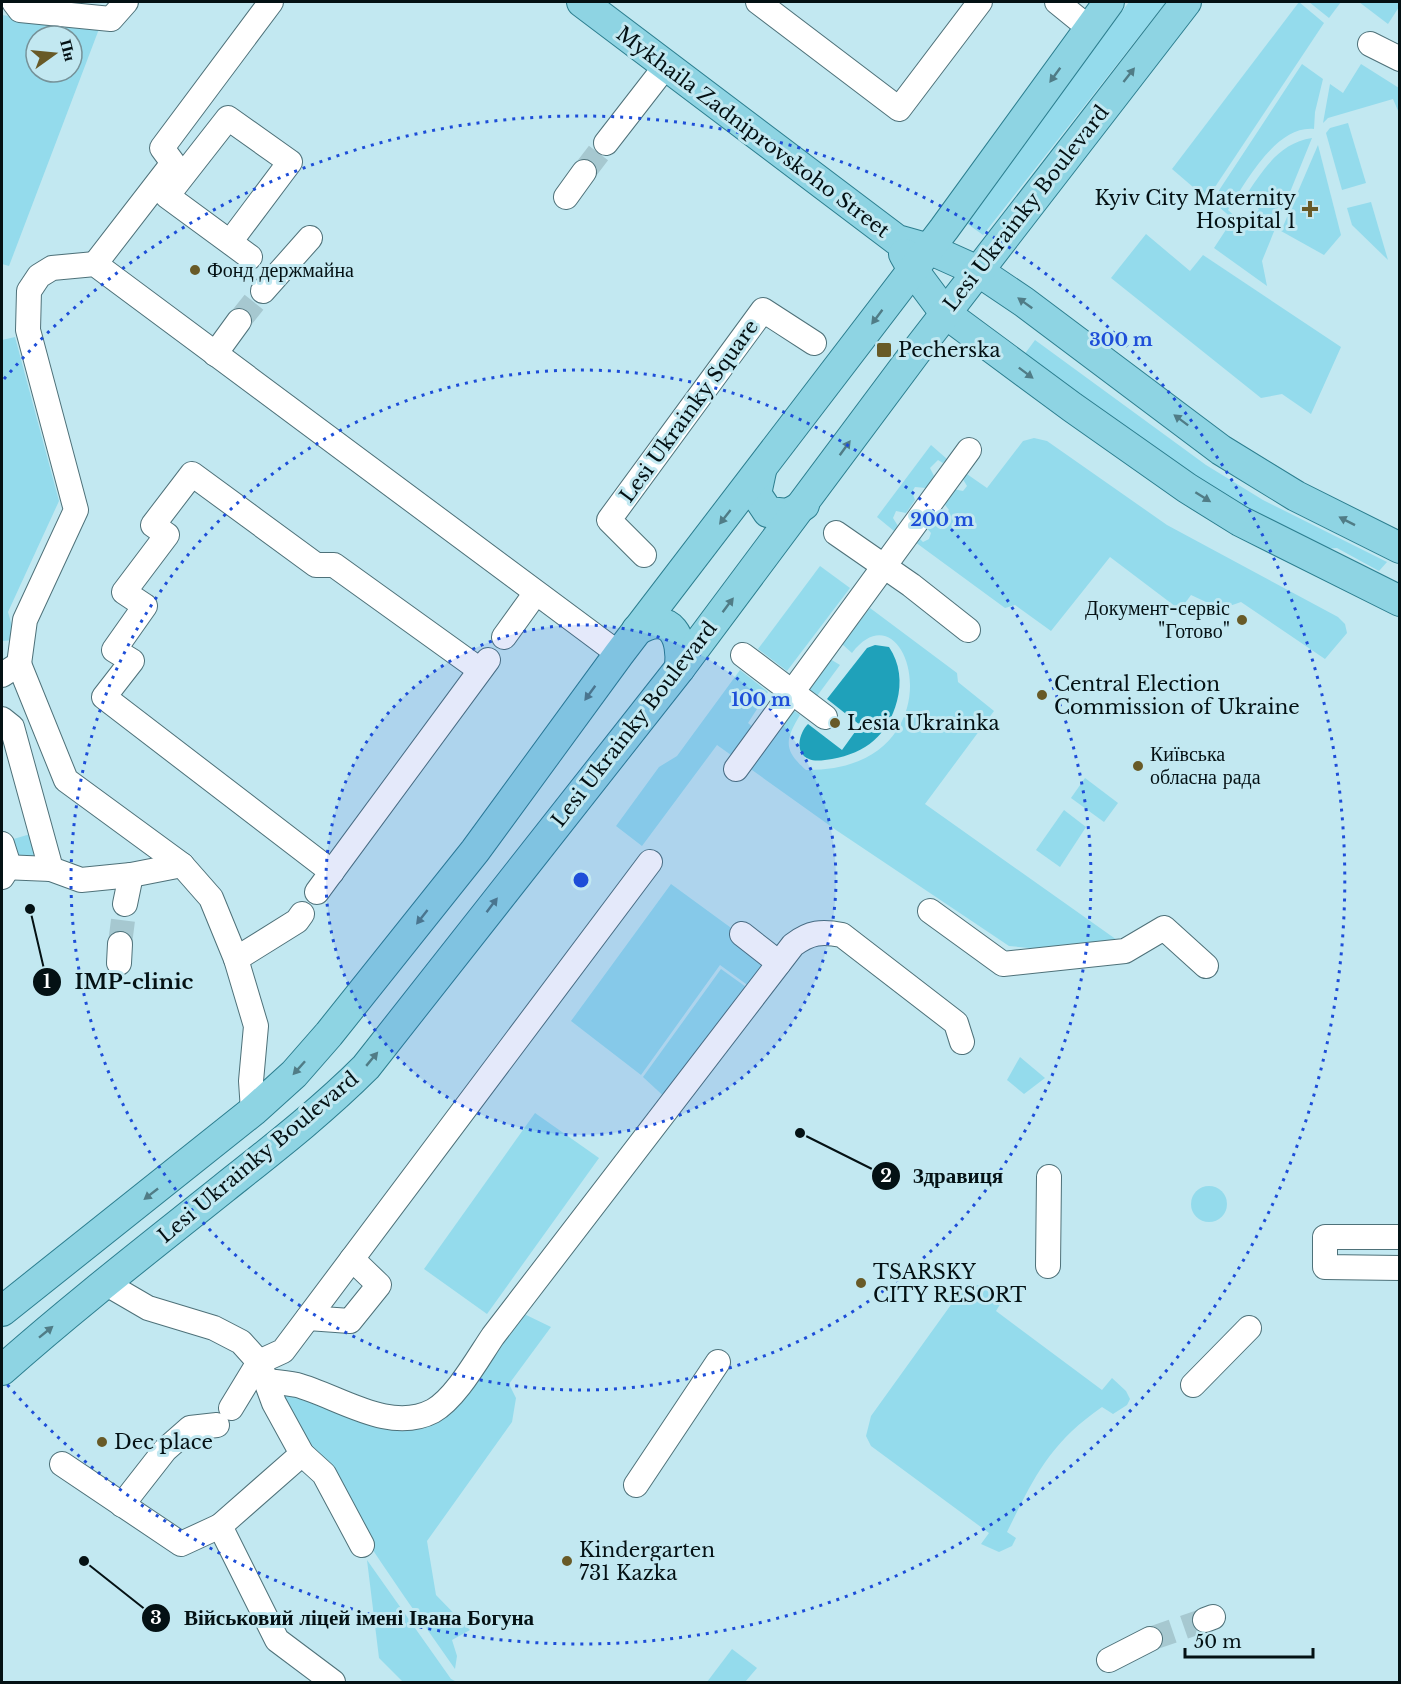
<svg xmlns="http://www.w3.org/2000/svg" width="1401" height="1684" font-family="'Libre Baskerville',serif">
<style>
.green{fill:#94dbec;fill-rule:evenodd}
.water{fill:#1fa1ba}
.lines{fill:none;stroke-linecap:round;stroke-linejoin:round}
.minor-tunnel{stroke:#a6c8d0;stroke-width:24;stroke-dasharray:24 12;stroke-linecap:butt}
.minor-casing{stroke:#4e7179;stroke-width:26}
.major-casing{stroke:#2c7e8f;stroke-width:32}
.minor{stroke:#fff;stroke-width:24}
.major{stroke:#8ed4e3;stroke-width:30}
.oneway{fill:#507c86}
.ring{fill:none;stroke:#1d4ed8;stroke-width:3;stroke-dasharray:3 6}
.poi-dot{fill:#685a27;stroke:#c2e8f1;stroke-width:2}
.labels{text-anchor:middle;stroke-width:6;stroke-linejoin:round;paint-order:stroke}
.street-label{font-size:20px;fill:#041114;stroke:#c2e8f1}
.poi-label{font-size:20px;fill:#041114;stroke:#c2e8f1;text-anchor:start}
.centre{fill:#1d4ed8;stroke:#c2e8f1;stroke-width:3}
.ring-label{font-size:18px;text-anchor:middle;font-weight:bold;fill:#1d4ed8;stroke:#c2e8f1;stroke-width:6;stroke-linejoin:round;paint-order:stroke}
.leader{fill:none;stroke:#041114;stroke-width:2}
.callout-dot{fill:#041114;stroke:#c2e8f1;stroke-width:2}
.mark-label{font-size:18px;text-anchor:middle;font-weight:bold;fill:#fff}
.callout-label{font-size:21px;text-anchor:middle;font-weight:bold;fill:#041114;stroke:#c2e8f1;stroke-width:6;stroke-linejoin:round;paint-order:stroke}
</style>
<rect width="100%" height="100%" fill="#c2e8f1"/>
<g class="green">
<polygon points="1129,2 1166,2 983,235 965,222"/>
<polygon points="1299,2 1324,23 1207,199 1172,169"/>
<polygon points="1309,2 1341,2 1329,18"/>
<polygon points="1359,2 1399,2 1399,7 1388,24"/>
<path d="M 2,15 L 99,29 L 9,266 L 2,264 ZM 36,36 L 72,36 L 72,72 L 36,72 Z"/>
<path d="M 1302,64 L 1323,79 L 1315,112 L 1314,129 C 1276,125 1245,183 1228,210 L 1247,227 L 1259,209 L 1244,198 C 1262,172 1278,143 1312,138 L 1262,261 L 1267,286 L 1214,248 L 1233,219 L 1212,201 Z"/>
<polygon points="1361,64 1399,88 1399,113 1393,99 1328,118 1323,123 1330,84 1343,93"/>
<polygon points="1348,123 1366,183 1342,190 1326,133 1330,128"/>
<polygon points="1318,145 1341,235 1324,255 1281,231"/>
<polygon points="1371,202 1388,260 1352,225 1347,208"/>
<polygon points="1146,234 1190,271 1203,255 1341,347 1311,414 1282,394 1261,398 1111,278"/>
<polygon points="15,337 59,501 8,612 16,640 2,641 2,340"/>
<polygon points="1035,340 1206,465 1263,500 1387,562 1379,571 1337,548 1319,549 1197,482 1024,355"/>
<polygon points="1034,438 1047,441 1167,525 1338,617 1345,624 1347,633 1325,659 1241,602 1221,609 1191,595 1180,610 1110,557 1051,631 1015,605 1005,608 915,542 918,537 923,542 929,539 931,533 926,527 933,514 945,515 949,510 943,502 953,489 963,491 967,486 961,476 964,472 987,488 1023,441"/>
<polygon points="931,445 947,459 943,463 938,460 930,468 934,476 926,488 915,487 912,492 915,500 906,513 896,511 893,518 898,526 894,531 877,517"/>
<polygon points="820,566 850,588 787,671 758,649"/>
<path d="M 870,608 L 957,673 L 958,682 L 994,711 L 925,804 L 1117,940 L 1103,955 L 1009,946 L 836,830 L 717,745 L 642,846 L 616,826 L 659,767 L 677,756 L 740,670 L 768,692 L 748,723 L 767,739 L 790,708 L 800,715 C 785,740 783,750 806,770 C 964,771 910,577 852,653 L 842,644 Z"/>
<polygon points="830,659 840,665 817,696 808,688"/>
<polygon points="1085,778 1118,803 1104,822 1071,798"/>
<polygon points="1064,810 1086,827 1060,867 1036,850"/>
<polygon points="34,833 35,857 15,857 10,840"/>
<polygon points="671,884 779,963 757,992 720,965 641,1075 571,1021"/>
<polygon points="721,969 753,992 670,1102 643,1077"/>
<polygon points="1020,1057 1045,1078 1024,1094 1007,1080"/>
<polygon points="535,1113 599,1158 487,1314 424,1269"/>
<circle cx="1209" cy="1204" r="18"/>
<path d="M 976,1285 L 987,1286 L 1004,1298 L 996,1311 L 1102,1390 L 1112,1378 L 1126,1391 L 1130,1399 L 1127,1405 L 1113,1414 L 1102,1407 C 1050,1443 1034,1477 1007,1532 L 1016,1538 L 1012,1546 L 999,1552 L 981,1544 L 989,1533 L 871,1446 L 866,1436 L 871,1416 L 958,1295 Z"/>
<path d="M 520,1312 L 551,1327 L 509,1384 L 516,1398 L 512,1422 L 427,1541 L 436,1595 L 470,1630 L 452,1640 L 457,1656 L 455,1669 C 392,1579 328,1489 277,1392 L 414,1426 Z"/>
<polygon points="367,1560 451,1679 457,1682 403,1682 379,1658"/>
<polygon points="732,1649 757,1668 745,1682 707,1682"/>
</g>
<path class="water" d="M 875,645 L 889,647 C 900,663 902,683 897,701 C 888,735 866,753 832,759 C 825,760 815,762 809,759 C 794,753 799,733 808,724 L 842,750 L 860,725 L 827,699 L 867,648 Z"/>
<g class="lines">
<g class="minor-tunnel">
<polyline points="584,172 606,143"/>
<polyline points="239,321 263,291"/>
<polyline points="120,944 125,904"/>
<polyline points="1150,1639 1205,1620"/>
</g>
<defs>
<g id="minor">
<polyline points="14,2 20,10 111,19 126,2"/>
<polyline points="758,2 899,109 980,2"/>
<polyline points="1057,2 1089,28"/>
<polyline points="1370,44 1400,59"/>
<polyline points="606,143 665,67"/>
<polyline points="566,197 584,172"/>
<polyline points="230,242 290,162 228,118 167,196 250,257"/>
<polyline points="95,264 173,163 162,148 271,2"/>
<polyline points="263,291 310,238"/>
<polyline points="215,354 239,321"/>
<polyline points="836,533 911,585 968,630"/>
<polyline points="644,555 609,520 763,310 814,343"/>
<polyline points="504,637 535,594"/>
<polyline points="743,655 825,717"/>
<polyline points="19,664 66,780 182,865 211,898 236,959 256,1026 251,1081 253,1111"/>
<polyline points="2,675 19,664 25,620 76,510 28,330 29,291 39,276 52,268 95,264 619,654"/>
<polyline points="2,719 12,727 51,869 81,880 131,875 182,865"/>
<polyline points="736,769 969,450"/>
<polyline points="2,844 9,866 2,877"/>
<polyline points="2,867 51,869"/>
<polyline points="332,872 104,697 132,661 114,650 145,606 124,592 167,535 153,525 192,474 316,565 334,565 480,670"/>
<polyline points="317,892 488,660"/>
<polyline points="125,904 131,875"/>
<polyline points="930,911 1003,964 1125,951 1164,928 1206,966"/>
<polyline points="742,934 779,963"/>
<polyline points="236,959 297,921 302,914"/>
<polyline points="119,963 120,944"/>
<polyline points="1398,1237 1325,1237 1325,1267 1400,1268"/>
<polyline points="1048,1266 1049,1177"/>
<polyline points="105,1283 148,1308 214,1328 241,1342 259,1362 274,1403 302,1454 324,1474 362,1545"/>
<polyline points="308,1318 350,1321 379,1285 352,1259"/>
<path d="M 266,1381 C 276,1382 287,1383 297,1385 C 338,1396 389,1434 433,1411 C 456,1398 478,1358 493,1336 L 793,945 C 810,932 822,931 842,935 L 956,1023 L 962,1042"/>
<polyline points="1193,1385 1249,1328"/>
<polyline points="231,1408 259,1362 283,1351 650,862"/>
<polyline points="302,1454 220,1526 277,1640 333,1682"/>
<polyline points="62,1464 181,1544 220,1526"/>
<polyline points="636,1485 718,1362"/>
<polyline points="122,1505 165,1450 190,1428 217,1425"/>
<polyline points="1205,1620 1213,1617"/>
<polyline points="1109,1660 1150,1639"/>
</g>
<g id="major">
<polyline points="582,2 897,240 929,249 978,271 1024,302 1221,450 1296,496 1400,548"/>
<polyline points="904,254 913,270 945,313 1072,407 1187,488 1240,521 1400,601"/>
<polyline points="761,471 756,494 768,512 788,514 804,505"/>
<path d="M 637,630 C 672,610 683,638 680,668"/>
<polyline points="2,1311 253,1111 294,1074 329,1034 475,851 619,654 944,229 1109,2"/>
<path d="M 2,1370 C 73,1307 149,1248 224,1188 C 273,1149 322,1111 366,1067 L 680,668 L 915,353 L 1186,2"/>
</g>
</defs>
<use href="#minor" class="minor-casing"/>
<use href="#major" class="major-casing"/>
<use href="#minor" class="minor"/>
<use href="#major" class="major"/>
</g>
<defs><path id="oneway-solid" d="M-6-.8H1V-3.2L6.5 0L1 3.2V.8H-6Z" transform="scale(1.5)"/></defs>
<g class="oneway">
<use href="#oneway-solid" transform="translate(1055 75) rotate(126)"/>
<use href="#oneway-solid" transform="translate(1129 75) rotate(-52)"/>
<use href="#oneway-solid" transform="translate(1025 303) rotate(-144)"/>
<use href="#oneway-solid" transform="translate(877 317) rotate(127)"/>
<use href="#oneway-solid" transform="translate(1026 373) rotate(37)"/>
<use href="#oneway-solid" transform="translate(1181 420) rotate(-143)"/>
<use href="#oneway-solid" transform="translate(845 448) rotate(-54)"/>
<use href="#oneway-solid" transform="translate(1203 497) rotate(32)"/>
<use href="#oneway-solid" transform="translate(725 517) rotate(128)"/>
<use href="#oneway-solid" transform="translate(1347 521) rotate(-153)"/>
<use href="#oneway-solid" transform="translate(728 605) rotate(-53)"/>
<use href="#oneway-solid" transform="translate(590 693) rotate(126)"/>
<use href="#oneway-solid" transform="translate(492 905) rotate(-53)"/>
<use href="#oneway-solid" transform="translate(422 917) rotate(128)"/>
<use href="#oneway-solid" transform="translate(372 1059) rotate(-50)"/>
<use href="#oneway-solid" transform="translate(299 1068) rotate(132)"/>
<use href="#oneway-solid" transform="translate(151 1194) rotate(142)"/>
<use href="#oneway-solid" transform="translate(46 1332) rotate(-39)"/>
</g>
<circle cx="581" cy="880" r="255" fill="#1d4ed8" fill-opacity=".12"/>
<g class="ring">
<circle cx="581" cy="880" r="255"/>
<circle cx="581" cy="880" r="510"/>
<path d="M4 379A764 764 0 1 1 4 1381"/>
</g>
<g class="poi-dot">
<path d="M1307 200h6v6h6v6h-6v6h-6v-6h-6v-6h6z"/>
<circle cx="195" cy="270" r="6"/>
<rect x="876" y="342" width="16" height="16" rx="3"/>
<circle cx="1242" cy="620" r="6"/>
<circle cx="1042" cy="695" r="6"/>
<circle cx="835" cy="723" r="6"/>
<circle cx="1138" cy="766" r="6"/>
<circle cx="861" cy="1283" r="6"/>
<circle cx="102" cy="1442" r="6"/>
<circle cx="567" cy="1561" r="6"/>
</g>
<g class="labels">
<g class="street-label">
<text transform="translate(753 132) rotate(37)" y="7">Mykhaila Zadniprovskoho Street</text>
<text transform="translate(1026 208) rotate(-52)" y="7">Lesi Ukrainky Boulevard</text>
<text transform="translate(689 411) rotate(-54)" y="7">Lesi Ukrainky Square</text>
<text transform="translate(634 724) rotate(-52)" y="7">Lesi Ukrainky Boulevard</text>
<text transform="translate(258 1157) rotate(-40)" y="7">Lesi Ukrainky Boulevard</text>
</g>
<g class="poi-label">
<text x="1296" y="205" text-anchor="end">Kyiv City Maternity<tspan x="1296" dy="23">Hospital 1</tspan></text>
<text x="207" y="277">Фонд держмайна</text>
<text x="898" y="357">Pecherska</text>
<text x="1230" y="615" text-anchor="end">Документ-сервіс<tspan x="1230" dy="23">"Готово"</tspan></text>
<text x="1054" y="691">Central Election<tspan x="1054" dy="23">Commission of Ukraine</tspan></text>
<text x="847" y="730">Lesia Ukrainka</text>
<text x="1150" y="761">Київська<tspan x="1150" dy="23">обласна рада</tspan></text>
<text x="873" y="1279">TSARSKY<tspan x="873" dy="23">CITY RESORT</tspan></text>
<text x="114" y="1449">Dec place</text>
<text x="579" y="1557">Kindergarten<tspan x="579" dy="23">731 Kazka</tspan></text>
</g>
</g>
<circle cx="581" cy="880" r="9" class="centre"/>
<g class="ring-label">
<text x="1121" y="346">300 m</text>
<text x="942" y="526">200 m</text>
<text x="761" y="706">100 m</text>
</g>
<path class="leader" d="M30 909L47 982M800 1133L886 1176M84 1561L156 1618"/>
<g class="callout-dot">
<circle cx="30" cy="909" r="6"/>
<circle cx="800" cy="1133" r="6"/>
<circle cx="84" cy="1561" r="6"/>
<circle cx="47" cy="982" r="15"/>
<circle cx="886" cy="1176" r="15"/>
<circle cx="156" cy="1618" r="15"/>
</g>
<g class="mark-label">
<text x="47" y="988">1</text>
<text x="886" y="1182">2</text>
<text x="156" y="1624">3</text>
</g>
<g class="callout-label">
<text x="134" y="989">IMP-clinic</text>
<text x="958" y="1183">Здравиця</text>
<text x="359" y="1625">Військовий ліцей імені Івана Богуна</text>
</g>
<rect width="1401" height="1684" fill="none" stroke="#041114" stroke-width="6"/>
<g transform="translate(54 54) rotate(75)"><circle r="28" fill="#c2e8f1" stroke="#769299" stroke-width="1.5"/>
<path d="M0-4.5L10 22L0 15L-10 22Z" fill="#685a27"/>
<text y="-9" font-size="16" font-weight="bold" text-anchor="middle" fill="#041114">Пн</text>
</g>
<path d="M1185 1648v9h128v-9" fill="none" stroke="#041114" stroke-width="3"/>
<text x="1194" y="1648" font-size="18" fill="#041114" stroke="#c2e8f1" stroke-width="4.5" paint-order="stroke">50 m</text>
</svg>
